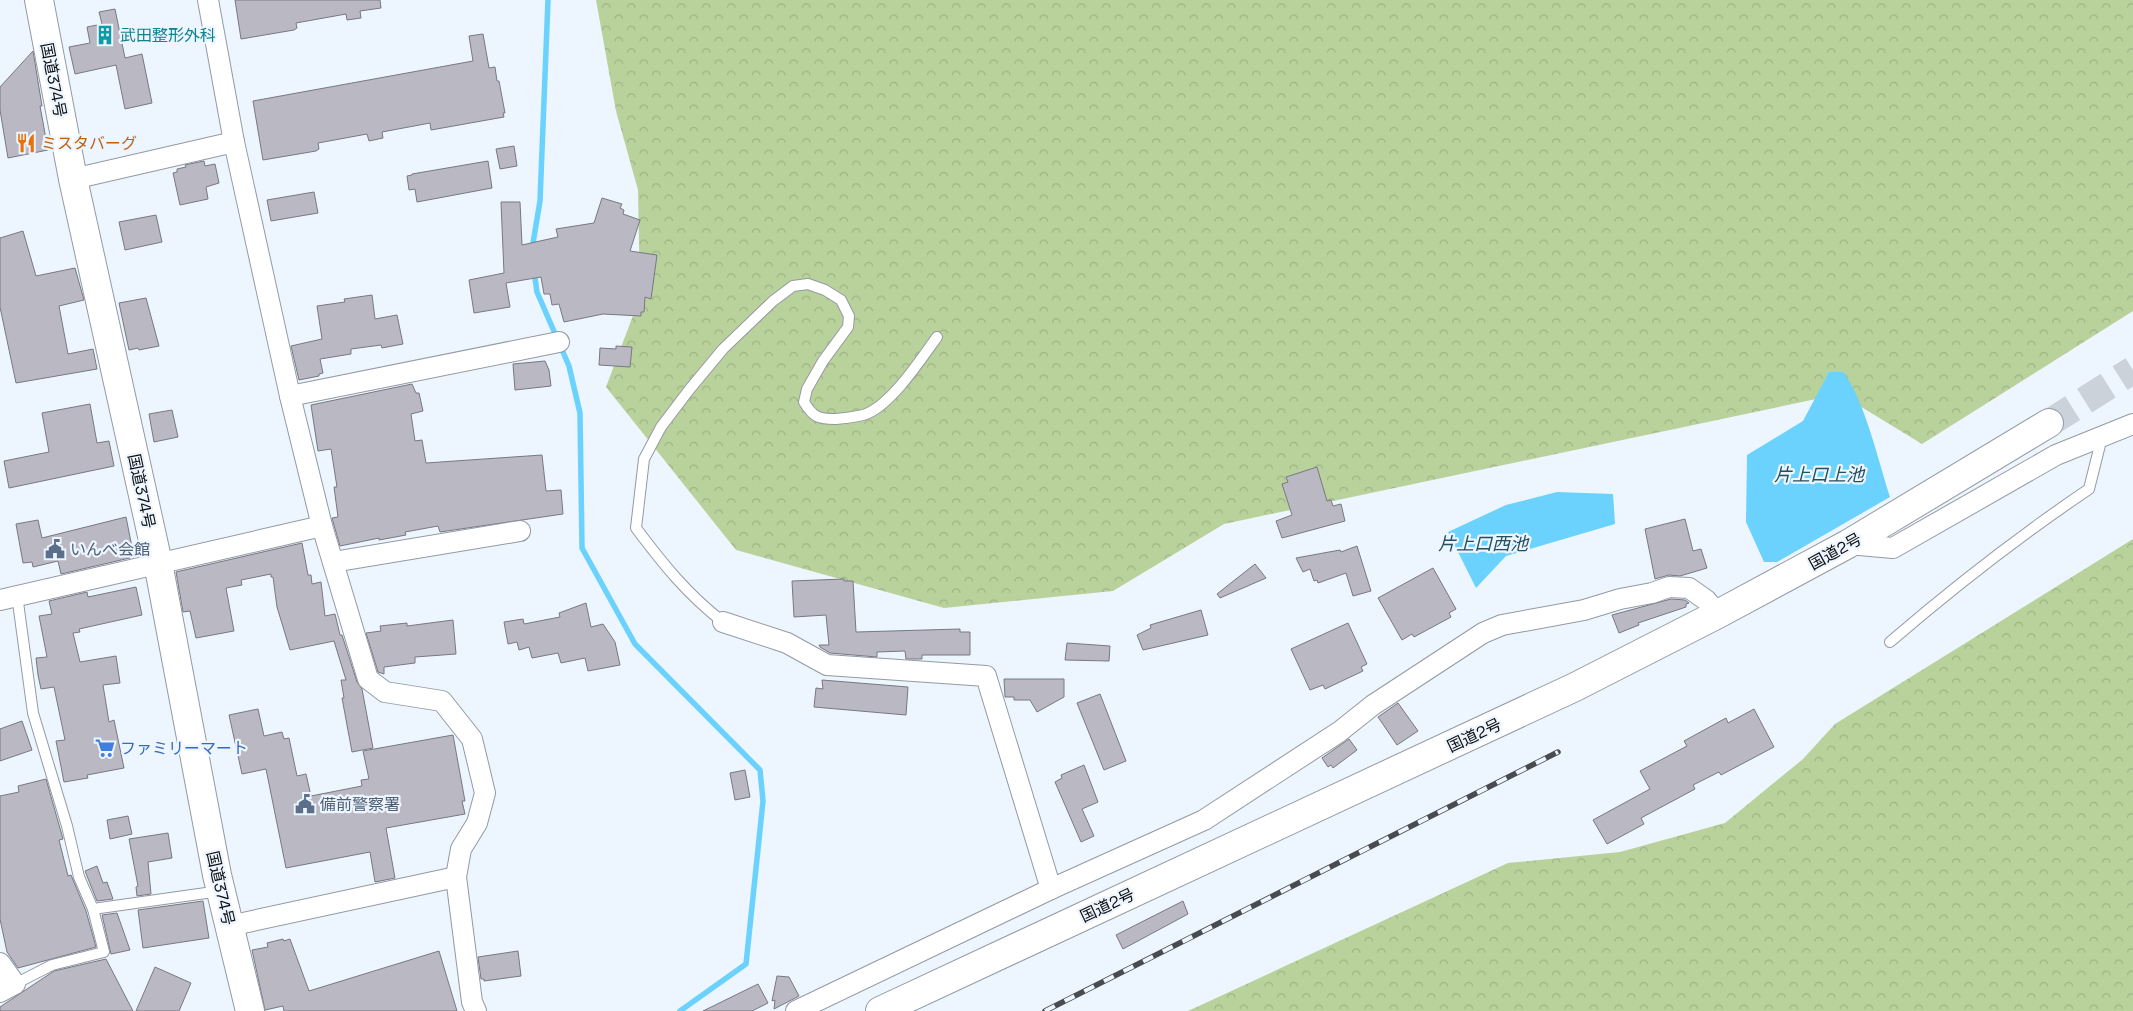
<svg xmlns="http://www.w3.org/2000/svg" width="2133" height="1011" font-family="'Space Grotesk','Noto Sans JP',sans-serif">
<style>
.forest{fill:url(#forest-crowns)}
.water{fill:#6ad2fd}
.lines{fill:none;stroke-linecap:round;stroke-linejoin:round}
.stream{stroke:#6ad2fd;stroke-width:5.5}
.building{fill:#b9b8c3;stroke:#787882}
.highway-tunnel{stroke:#cbd2da;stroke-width:28;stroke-dasharray:28 14;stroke-linecap:butt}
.lane-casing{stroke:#939aa3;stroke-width:12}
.street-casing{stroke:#939aa3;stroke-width:22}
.highway-casing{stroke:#939aa3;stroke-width:30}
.lane{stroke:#fff;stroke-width:10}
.street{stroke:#fff;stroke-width:20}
.highway{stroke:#fff;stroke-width:28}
.rail-casing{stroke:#484b50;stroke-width:5.5}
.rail{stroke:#edf5fe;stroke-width:4;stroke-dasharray:11;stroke-linecap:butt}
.labels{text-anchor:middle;stroke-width:4.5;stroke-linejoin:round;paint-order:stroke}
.culture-label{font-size:16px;fill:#0d838f;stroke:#edf5fe;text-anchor:start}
.street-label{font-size:16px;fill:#0c0e11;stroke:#edf5fe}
.food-label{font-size:16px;fill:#c56008;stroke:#edf5fe;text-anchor:start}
.service-label{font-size:16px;fill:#4e5e75;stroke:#edf5fe;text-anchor:start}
.shop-label{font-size:16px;fill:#366cbe;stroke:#edf5fe;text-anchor:start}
.water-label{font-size:18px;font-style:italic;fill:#234f62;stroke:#edf5fe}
</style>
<defs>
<pattern id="forest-crowns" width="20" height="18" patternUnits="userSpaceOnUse" patternTransform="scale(1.25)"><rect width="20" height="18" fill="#b9d29c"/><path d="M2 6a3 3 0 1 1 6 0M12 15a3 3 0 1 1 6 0" fill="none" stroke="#9eb385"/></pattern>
</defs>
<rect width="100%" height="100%" fill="#edf5fe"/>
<g class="forest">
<polygon points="596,0 2133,0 2133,311 1922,444 1840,394 1224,524 1113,591 944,608 736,550 606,387 640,297 638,190 616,111"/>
<polygon points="2133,539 2133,1011 1188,1011 1508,863 1620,852 1725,823 1803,759 1835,724"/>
</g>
<g class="water">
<path d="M 1829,372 L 1843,372 C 1864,398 1879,463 1890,497 L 1777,562 L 1764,562 L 1746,522 L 1747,455 L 1803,421 Z"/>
<polygon points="1557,492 1613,494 1615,524 1506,556 1476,588 1448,532 1506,505"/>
</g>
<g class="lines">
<g class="stream">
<polyline points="532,249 540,201 548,0"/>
<polyline points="534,271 537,292 569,366 580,413 582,548 635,644 760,770 763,801 746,964 680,1011"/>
</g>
</g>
<g class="building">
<polygon points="235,0 380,0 381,8 360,11 361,18 347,20 346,14 296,23 297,28 294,30 241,39"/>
<polygon points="115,9 125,58 142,54 152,103 125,109 116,65 75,74 69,47 90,43 87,27 102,24 99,12"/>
<polygon points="483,34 489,68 495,67 497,81 499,81 505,113 503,113 504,117 431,130 430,123 382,132 383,138 369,141 367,134 318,143 319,149 316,151 263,160 253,101 473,61 469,36"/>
<polygon points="33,51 42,106 40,106 48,150 8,158 0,110 0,87"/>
<polygon points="514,146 517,166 500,169 496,149"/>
<polygon points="204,161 205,166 215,164 219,183 206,187 208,199 180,205 173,173 177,172 177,169 186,167 185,165"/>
<polygon points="488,161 492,188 417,202 415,189 409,190 407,176 412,175 412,174"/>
<polygon points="314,192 318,213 271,221 267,200"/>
<polygon points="602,198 622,204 620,208 624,210 623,214 640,220 630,251 657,255 651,299 645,297 644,312 641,312 641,316 603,314 564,322 559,304 552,305 550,294 544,294 541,277 506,283 510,307 474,313 469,280 504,273 501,202 520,202 522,245 558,237 556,229 594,223"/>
<polygon points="156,215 162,242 125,250 119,222"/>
<polygon points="23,231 36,276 75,268 84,300 59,306 68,354 93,349 97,369 16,383 0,307 0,238"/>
<polygon points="372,295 375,319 397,315 403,344 382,348 381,345 351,349 351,354 320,359 323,373 319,374 319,376 299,380 291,346 322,339 317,306 345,302 344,299"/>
<polygon points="146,298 159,346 139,350 138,348 129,350 119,303"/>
<polygon points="616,346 632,347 630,367 599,365 600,348 616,349"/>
<polygon points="545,361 549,370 551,386 515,390 513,364"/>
<polygon points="412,384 416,393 419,393 423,411 411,414 415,441 422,440 426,463 542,455 546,491 561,490 563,514 440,532 438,526 405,532 406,535 379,540 379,538 340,546 332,518 338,517 334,487 337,487 331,449 318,451 311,405"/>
<polygon points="90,404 97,443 109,441 114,466 9,488 4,461 49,452 42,413"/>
<polygon points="172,410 178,437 154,442 149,414"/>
<polygon points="1317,467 1327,501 1331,500 1333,506 1341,504 1345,521 1282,538 1276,521 1292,515 1282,484 1288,482 1286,477"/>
<polygon points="126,517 134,557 61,574 58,561 33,567 32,562 23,563 16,524 38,520 42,538"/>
<polygon points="1685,519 1693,551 1701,549 1707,568 1680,576 1669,575 1655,579 1645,529"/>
<polygon points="302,543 308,575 311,575 312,584 321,582 325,616 335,614 340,635 342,635 357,682 362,689 373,748 352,752 342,698 344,698 341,680 346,680 334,641 290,650 277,607 273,577 271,577 271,574 241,580 242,585 226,588 234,631 196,638 190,611 183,612 176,572"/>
<polygon points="1357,546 1371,591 1353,596 1346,573 1318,583 1317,580 1314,581 1310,569 1303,572 1296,558 1340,550 1341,552"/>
<polygon points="1255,564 1266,578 1220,598 1217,594"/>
<polygon points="1433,568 1456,609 1449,613 1451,617 1414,637 1412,634 1402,640 1378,598"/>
<polygon points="844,579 844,581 853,581 856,632 960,629 960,632 970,632 970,655 922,655 922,659 906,659 905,651 877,652 877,657 830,653 820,647 819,645 829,645 826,615 794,617 792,581"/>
<polygon points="136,587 142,615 79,629 80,632 73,633 80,662 116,656 120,683 103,685 109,722 114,720 124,768 87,775 88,778 64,782 56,741 65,740 54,687 41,689 38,675 36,658 47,657 39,616 52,614 49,601 87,592 88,597"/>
<polygon points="1671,599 1685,600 1689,603 1686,604 1686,607 1638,623 1639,625 1619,633 1612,615"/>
<polygon points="586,603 591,627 603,624 615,642 620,665 588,671 585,658 561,663 558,653 532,658 529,647 519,650 517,642 508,644 504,622 523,619 524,624 560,617 559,613"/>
<polygon points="1201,610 1208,635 1143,650 1137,635 1151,628 1150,625"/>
<polygon points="453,620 456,654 415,657 415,663 384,667 384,674 378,672 366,633 381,631 380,626 407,623 407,626"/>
<polygon points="1348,623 1367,664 1361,667 1363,671 1325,689 1323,685 1310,690 1291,649"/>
<polygon points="1067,643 1110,646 1109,661 1065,660"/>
<polygon points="1004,679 1064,679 1064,697 1037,712 1030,700 1014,700 1014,697 1005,697"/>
<polygon points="822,680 908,687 906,715 814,707 816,688 823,689"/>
<polygon points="1100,694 1126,761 1104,770 1077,703"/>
<polygon points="1398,703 1418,731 1397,745 1378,717"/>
<polygon points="258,709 264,736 282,732 284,739 289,738 297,776 306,774 311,796 362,786 361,780 369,779 363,751 453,735 465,801 462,801 465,814 386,828 395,878 375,882 370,852 286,868 266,769 242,774 229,715"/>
<polygon points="1754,709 1774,747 1721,775 1719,772 1693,785 1695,789 1641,818 1644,824 1607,844 1593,820 1650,789 1640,771 1687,746 1684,741 1726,718 1728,723"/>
<polygon points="22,721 32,750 0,761 0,729"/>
<polygon points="1349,739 1357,750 1333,768 1331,765 1328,767 1322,758"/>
<polygon points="1084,765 1098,802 1082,809 1094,836 1081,842 1055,782 1062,778 1061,775"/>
<polygon points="745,770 750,797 735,800 730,773"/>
<polygon points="46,779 63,839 59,840 68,876 71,875 86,911 96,947 18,968 7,952 0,919 0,796 19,792 18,786"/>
<polygon points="128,816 132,834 110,839 107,820"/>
<polygon points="168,833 172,858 148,862 151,894 137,896 136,887 138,886 129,839"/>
<polygon points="97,866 103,883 107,882 113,899 97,901 85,871"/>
<polygon points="203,901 209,938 143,948 138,910"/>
<polygon points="1183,901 1188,914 1123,949 1116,935"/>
<polygon points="117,913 130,950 111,954 102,915"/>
<polygon points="283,939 284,941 290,939 309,991 439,951 457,1011 284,1011 283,1006 265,1010 252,950 268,947 267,943"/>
<polygon points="518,951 521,976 484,981 484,979 481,979 478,957"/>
<polygon points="106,959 133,1011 0,1011 0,1007 54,971"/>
<polygon points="155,967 191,983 179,1011 136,1011"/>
<polygon points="777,976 789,977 799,996 774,1009 775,1000 772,1001"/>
<polygon points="758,984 768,1003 752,1011 703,1011"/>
</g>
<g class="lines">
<polyline class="highway-tunnel" points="2049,423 2133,370"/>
<defs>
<g id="lane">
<path d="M 723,622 C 687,594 663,564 636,528 L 644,459 L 661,427 L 689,390 L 723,349 L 773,301 L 793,286 L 808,284 L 825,290 L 841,300 L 849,316 L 848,327 L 823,361 L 807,389 L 804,402 C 813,417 818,419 835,419 C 845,418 858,417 866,414 C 892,404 921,359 937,337"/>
<path d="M 1890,642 C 1955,586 2018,537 2089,489 L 2102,437"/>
<polyline points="93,909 220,891"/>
<polyline points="15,984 52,965 104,952 93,909 79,877 67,826 33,713 17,595"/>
</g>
<g id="street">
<polyline points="208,0 234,142"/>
<polyline points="73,179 234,142 290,396 322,526 368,679 385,692 442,701 472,739 485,793 477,823 461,849 456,877 472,1002 476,1011"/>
<polyline points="290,396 559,342"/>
<polyline points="1848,544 1893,548 2056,455 2133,424"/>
<polyline points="333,562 520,531"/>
<polyline points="0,600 322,526"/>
<polyline points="723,622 787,643 827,665 986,676 1051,889"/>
<polyline points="229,926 456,877"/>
<polyline points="0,963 15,984 0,992"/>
<polyline points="796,1011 1051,889 1204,820 1339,732 1373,705 1483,633 1502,625 1584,610 1620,599 1652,593 1669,587 1689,588 1706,600 1718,614"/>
</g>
<g id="highway">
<polyline points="39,0 73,179 158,563 217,875 250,1011"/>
<polyline points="880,1011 1575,687 1718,614 1848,544 2049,423"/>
</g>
</defs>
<use href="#lane" class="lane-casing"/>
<use href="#street" class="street-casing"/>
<use href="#highway" class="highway-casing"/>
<use href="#lane" class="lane"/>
<use href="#street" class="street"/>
<use href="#highway" class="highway"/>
<defs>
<polyline id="rail" points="1045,1011 1558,752"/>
</defs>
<use href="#rail" class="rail-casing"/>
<use href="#rail" class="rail"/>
</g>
<defs>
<symbol id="building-bare" viewBox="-9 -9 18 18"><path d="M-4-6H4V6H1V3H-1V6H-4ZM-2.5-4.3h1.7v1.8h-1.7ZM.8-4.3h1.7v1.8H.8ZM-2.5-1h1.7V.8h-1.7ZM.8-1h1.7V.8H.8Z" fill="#0f9aa8" stroke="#edf5fe" stroke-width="2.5" paint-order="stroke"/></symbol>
<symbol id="restaurant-bare" viewBox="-9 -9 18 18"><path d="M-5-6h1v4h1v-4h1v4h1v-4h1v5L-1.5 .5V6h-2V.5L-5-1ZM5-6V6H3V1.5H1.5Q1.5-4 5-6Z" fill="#e8710a" stroke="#edf5fe" stroke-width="2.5" paint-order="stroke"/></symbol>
<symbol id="civic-bare" viewBox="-9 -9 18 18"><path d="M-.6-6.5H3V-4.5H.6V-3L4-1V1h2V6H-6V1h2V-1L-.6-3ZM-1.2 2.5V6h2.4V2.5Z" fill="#5c6f8a" stroke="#edf5fe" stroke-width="2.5" paint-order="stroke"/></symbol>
<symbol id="supermarket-bare" viewBox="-9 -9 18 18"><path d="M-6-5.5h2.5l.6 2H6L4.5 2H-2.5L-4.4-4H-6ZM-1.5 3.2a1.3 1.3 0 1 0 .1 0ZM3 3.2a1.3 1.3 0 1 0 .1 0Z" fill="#3f7fe0" stroke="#edf5fe" stroke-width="2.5" paint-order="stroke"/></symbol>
</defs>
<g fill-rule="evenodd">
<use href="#building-bare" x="91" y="21" width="28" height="28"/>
<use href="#restaurant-bare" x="12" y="129" width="28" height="28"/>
<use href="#civic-bare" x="41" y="535" width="28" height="28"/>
<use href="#supermarket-bare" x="91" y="734" width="28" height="28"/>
<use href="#civic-bare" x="291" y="790" width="28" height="28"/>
</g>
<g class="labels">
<g class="culture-label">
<text x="120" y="41">武田整形外科</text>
</g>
<g class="street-label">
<text transform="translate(54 80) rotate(79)" y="6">国道374号</text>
<text transform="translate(142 491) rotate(78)" y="6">国道374号</text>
<text transform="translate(1835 551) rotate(-29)" y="6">国道2号</text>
<text transform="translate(1474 735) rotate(-25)" y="6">国道2号</text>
<text transform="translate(221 888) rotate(77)" y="6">国道374号</text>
<text transform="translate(1107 905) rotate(-25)" y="6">国道2号</text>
</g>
<g class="food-label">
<text x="41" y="149">ミスタバーグ</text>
</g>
<g class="service-label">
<text x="70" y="555">いんべ会館</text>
<text x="320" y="810">備前警察署</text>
</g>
<g class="shop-label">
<text x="120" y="754">ファミリーマート</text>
</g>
<g class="water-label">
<text x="1819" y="481">片上口上池</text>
<text x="1483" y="550">片上口西池</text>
</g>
</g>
</svg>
